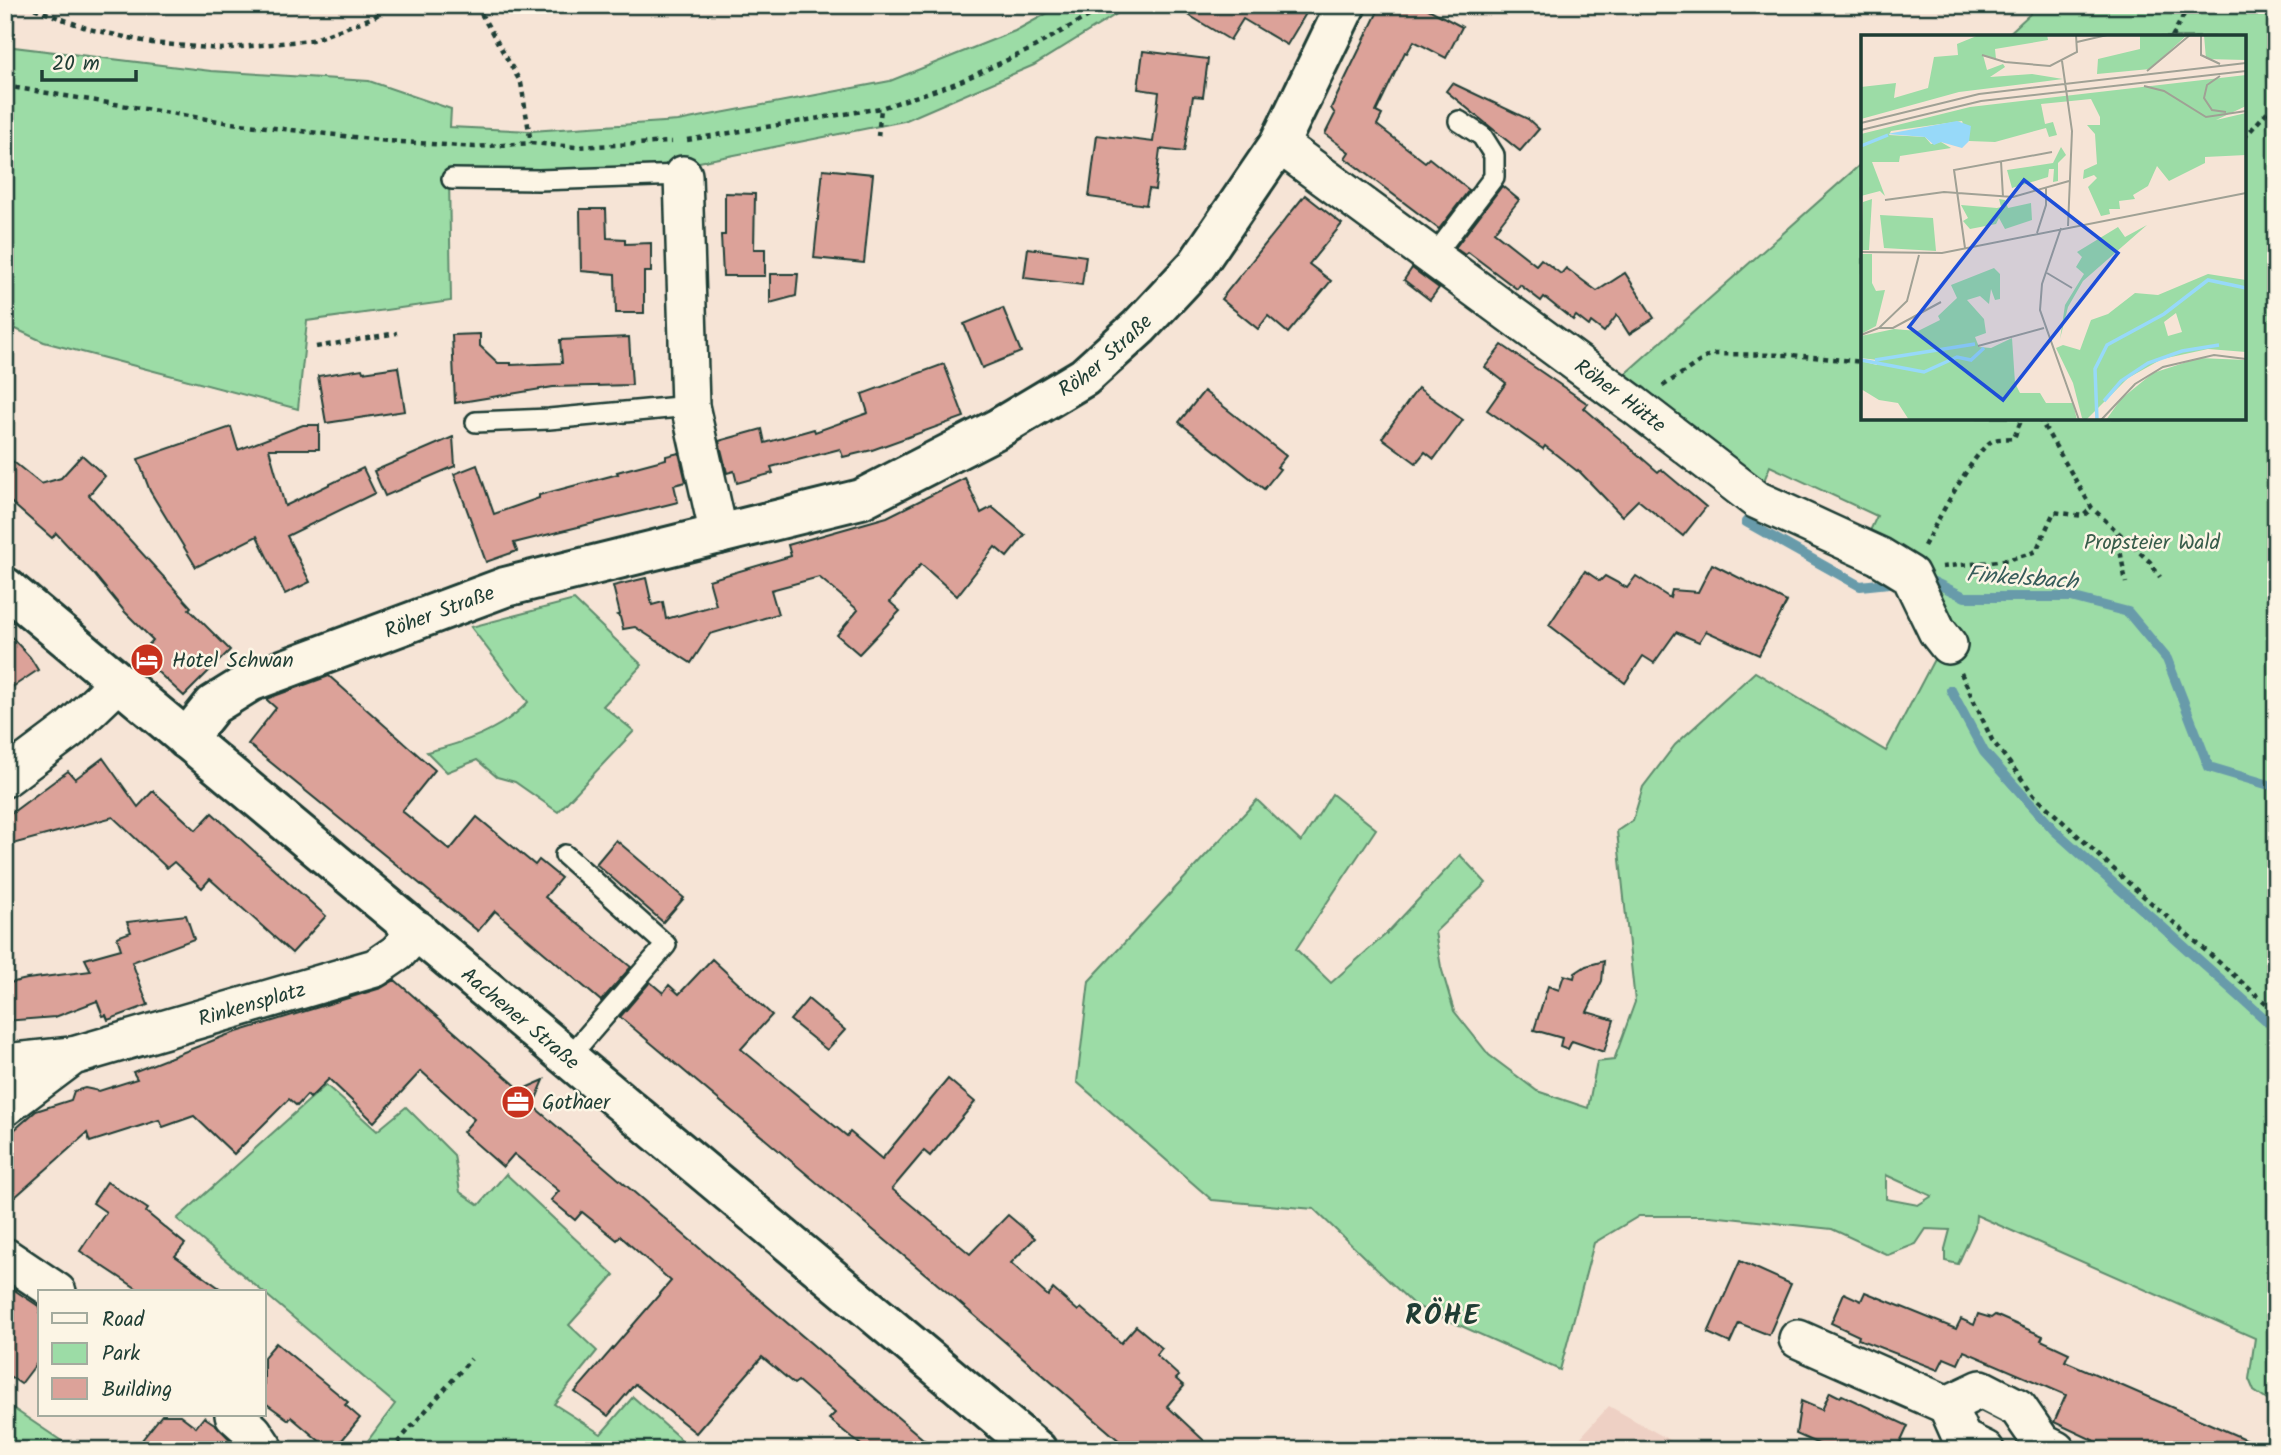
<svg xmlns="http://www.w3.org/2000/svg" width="2281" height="1455" font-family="Kalam,sans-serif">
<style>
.built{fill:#eed0c4}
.green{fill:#9cdca6;stroke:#5e8c6d;stroke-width:2;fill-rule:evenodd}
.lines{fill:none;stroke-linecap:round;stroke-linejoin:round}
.stream{stroke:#679baa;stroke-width:10}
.building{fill:#dca299;stroke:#1f3d34;stroke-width:2}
.service-casing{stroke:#1f3d34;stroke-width:24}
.minor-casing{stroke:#1f3d34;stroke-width:42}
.secondary-casing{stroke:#1f3d34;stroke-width:44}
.path{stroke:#1f3d34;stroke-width:4.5;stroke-dasharray:5 5;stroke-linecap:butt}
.service{stroke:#fcf5e5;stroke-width:19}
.minor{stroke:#fcf5e5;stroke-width:37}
.secondary{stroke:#fcf5e5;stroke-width:38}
.labels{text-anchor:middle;stroke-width:5;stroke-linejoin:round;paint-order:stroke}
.street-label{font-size:21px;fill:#1f3d34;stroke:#fcf5e5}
.park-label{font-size:21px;fill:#385d4b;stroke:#fcf5e5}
.poi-label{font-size:21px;fill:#1f3d34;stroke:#fcf5e5;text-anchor:start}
.water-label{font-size:23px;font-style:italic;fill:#375c5b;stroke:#fcf5e5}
.district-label{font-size:28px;font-weight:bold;letter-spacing:2px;fill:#1f3d34;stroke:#fcf5e5}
.inset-river{fill:none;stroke:#97d9f9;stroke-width:3.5}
.inset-road{fill:none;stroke:#a0a195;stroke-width:2}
.view{fill:#1d4ed8;fill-opacity:0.15;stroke:#1d4ed8;stroke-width:3.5}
.inset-edge{fill:none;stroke:#1f3d34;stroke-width:3.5}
</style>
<rect width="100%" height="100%" fill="#f6e4d6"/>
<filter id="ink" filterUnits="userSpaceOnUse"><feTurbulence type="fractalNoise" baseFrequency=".0143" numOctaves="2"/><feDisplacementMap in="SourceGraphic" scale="14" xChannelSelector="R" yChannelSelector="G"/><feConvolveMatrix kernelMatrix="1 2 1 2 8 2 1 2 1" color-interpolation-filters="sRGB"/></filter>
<g filter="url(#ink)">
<polygon class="built" points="1609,1406 1687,1450 1569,1450"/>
<g class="green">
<polygon points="1062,5 1131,5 1034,65 904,121 684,165 449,176 451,301 307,321 298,409 44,342 5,324 5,46 211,71 369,81 451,109 450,127 531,131 678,121 890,81 1015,31"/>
<path d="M 2034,5 L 2276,5 L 2276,1406 L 2254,1391 L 2249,1379 L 2255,1338 L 1976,1215 L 1975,1227 L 1958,1264 L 1945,1261 L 1945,1249 L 1950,1230 L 1926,1229 L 1916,1244 L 1888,1255 L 1832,1229 L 1710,1216 L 1639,1216 L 1594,1243 L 1560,1370 L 1414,1305 L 1314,1209 L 1212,1200 L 1077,1082 L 1089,981 L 1257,800 L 1301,842 L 1332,794 L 1376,829 L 1296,949 L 1331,983 L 1386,934 L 1460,855 L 1486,883 L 1435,932 L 1441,967 L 1454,1011 L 1489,1055 L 1537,1091 L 1588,1108 L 1597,1062 L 1614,1060 L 1635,1002 L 1617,831 L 1633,820 L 1643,787 L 1675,745 L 1755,672 L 1886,751 L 1951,627 L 1868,535 L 1877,516 L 1770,466 L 1761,488 L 1617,381 L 1863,162 L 1863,418 L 2244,418 L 2244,37 L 2005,37 L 2030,14 ZM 1886,1175 L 1932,1196 L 1918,1205 L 1886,1199 Z"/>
<path d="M 574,600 L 642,665 L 603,706 L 634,731 L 558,812 L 515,782 L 497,777 L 477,760 L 447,772 L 427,752 C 463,743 502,730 528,702 L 471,627 Z"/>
<polygon points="326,1085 377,1131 406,1107 454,1155 460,1192 479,1205 506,1174 614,1275 569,1325 597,1351 554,1404 601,1434 633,1397 693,1450 361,1450 395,1404 177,1219"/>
<polygon points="5,1403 75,1450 5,1450"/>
</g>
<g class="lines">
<g class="stream">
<polyline points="1746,522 1860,586 1899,582"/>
<polyline points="1923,577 1965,597 2071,597 2128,612 2167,659 2209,767 2276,787"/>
<polyline points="1951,690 1984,752 2054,830 2276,1029"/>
</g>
</g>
<g class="building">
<polygon points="1172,5 1311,5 1287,45 1243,19 1230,40"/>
<polygon points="1381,5 1421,5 1462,27 1446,58 1414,41 1407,53 1405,52 1376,112 1382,115 1377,125 1425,162 1429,158 1469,190 1439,229 1345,158 1349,152 1325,134 1335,114 1331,108"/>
<polygon points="1143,51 1208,59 1203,97 1193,96 1184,152 1160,149 1155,190 1149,189 1146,205 1089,197 1097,135 1153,142 1159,92 1138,89"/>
<polygon points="1452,83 1528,119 1539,129 1520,151 1446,91"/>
<polygon points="823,169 873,174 864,263 814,258"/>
<polygon points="1502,186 1519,200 1494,232 1536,265 1541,259 1561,274 1566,268 1597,291 1625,273 1654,318 1629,334 1617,315 1604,332 1591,322 1589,326 1576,316 1573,320 1544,297 1541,301 1520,285 1517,289 1468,252 1465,255 1455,248"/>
<polygon points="725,193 755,194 754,249 765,249 765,276 723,276 721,235 725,235"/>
<polygon points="1305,195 1342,224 1309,264 1331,281 1288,333 1268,316 1258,329 1221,299"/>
<polygon points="580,209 606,209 607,238 625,239 625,244 651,243 651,272 644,272 644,313 616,313 615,274 581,271"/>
<polygon points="1028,248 1086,256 1082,285 1024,278"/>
<polygon points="1412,268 1439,288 1430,300 1404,280"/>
<polygon points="770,274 798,274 796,296 770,303"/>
<polygon points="1003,308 1021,352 982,368 964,324"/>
<polygon points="480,334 480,346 498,363 511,363 511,365 562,363 560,340 629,337 632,385 553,387 455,403 452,335"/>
<polygon points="1502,345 1588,404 1584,408 1658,472 1661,469 1706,507 1683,536 1638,500 1622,516 1578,470 1577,471 1545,446 1543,449 1487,410 1506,383 1485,367"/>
<polygon points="944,364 964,417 872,450 843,457 840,449 771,467 773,473 737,483 734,471 727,473 719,441 762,429 765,443 814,429 815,432 868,413 862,394"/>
<polygon points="398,367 405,411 326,423 318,376 362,369 363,372"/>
<polygon points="1418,388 1463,420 1434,459 1425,452 1416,463 1382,438"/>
<polygon points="1204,391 1286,456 1277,467 1280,469 1264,489 1179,422"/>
<polygon points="303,425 319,425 319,449 269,449 285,506 363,468 375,493 287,536 310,582 285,594 257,536 196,567 150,491 138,459 231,427 238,450"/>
<polygon points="453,437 455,466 385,496 374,471"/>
<polygon points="679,453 686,482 674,485 678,502 514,543 517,551 486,562 454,474 477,465 494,514 539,498 539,495 618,474 617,472 666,459 666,456"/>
<polygon points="5,455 41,484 61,478 82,455 105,476 89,495 191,607 189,609 230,650 184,696 139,655 153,640 125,612 94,574 56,533 52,538 5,497"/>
<polygon points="965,478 981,513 992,507 1025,535 1007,557 995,547 957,596 921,564 890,602 900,611 859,654 837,635 858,610 819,577 771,590 778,614 710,634 691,663 635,627 623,629 620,617 617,615 620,614 613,586 646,578 652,605 663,602 666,619 716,605 709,580 791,556 788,545 887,517"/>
<polygon points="1712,564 1787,602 1759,655 1706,631 1699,642 1676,632 1654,663 1643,656 1625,683 1549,625 1585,571 1600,581 1605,576 1627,588 1636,576 1670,598 1672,590 1698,592"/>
<polygon points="5,630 30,657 38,670 5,692"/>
<polygon points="329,676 435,770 402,811 450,850 477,817 535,865 539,860 561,878 545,897 631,967 601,1001 495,911 478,931 248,744 276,708 266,699"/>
<polygon points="103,758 138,807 153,791 196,830 212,813 326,916 292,953 210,879 202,888 174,862 167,868 113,817 5,846 5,818 68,771 75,779"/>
<polygon points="616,840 684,898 663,922 596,864"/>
<polygon points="186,915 194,939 132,962 148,1005 108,1020 106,1015 103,1016 97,1001 55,1017 5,1021 5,984 27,979 91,971 85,959 121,949 117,937 131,932 127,922"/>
<polygon points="712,959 772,1015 741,1049 847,1136 850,1132 882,1159 948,1079 975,1102 930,1156 924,1151 892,1189 970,1254 1008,1215 1035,1238 1011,1263 1048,1296 1053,1289 1078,1311 1081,1308 1121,1343 1136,1326 1148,1336 1162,1348 1156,1355 1179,1376 1176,1379 1184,1386 1167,1406 1214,1450 1130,1450 954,1298 620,1017 650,982 663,993 669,985 679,994"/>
<polygon points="1604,961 1602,981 1587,1012 1614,1020 1604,1052 1572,1041 1568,1049 1560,1046 1562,1038 1534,1030 1548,986 1559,990 1564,975 1574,978 1575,973 1586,966"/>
<polygon points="395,980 521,1090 544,1080 533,1106 936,1450 867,1450 829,1419 835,1413 798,1381 794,1384 762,1357 696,1433 635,1384 608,1416 575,1392 671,1281 620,1236 617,1240 582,1212 575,1220 551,1200 559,1191 514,1154 503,1167 463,1132 474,1119 421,1071 374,1122 329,1079 310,1098 307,1095 297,1106 289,1099 234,1154 194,1116 163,1127 159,1120 90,1142 87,1133 5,1206 5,1138 36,1111 71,1100 74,1091 85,1088 99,1091 137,1079 133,1072 227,1035 381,988"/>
<polygon points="808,999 845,1030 827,1050 790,1020"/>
<polygon points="107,1182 148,1209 146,1212 185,1244 175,1256 225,1292 142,1292 80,1251 106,1212 93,1203"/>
<polygon points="1740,1261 1791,1284 1769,1335 1739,1323 1730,1343 1708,1333"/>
<polygon points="5,1284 40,1307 40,1359 21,1384 5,1373"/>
<polygon points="1865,1292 1956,1329 1961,1319 1974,1325 1978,1314 1991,1318 1995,1315 2043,1336 2041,1340 2069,1353 2065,1361 2270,1450 2114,1450 2054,1422 2066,1395 1964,1351 1958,1364 1944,1358 1938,1370 1858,1339 1859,1336 1831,1323 1844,1293 1861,1301"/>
<polygon points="276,1343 348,1402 345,1405 360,1418 334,1450 330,1450 291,1417 289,1420 264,1402 264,1357"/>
<polygon points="1830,1392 1840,1397 1842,1395 1908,1426 1897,1450 1832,1450 1796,1434 1801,1401 1822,1410"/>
<polygon points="162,1415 180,1415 196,1427 204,1417 216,1425 240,1450 134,1450"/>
</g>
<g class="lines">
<defs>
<g id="service">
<polyline points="452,179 539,180 683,175"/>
<polyline points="1433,257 1494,177 1494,155 1482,136 1459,121"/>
<polyline points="476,422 549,419 690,406"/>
<polyline points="565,855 666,945 569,1057"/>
</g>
<g id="minor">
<path id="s1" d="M 1279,144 L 1634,405 L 1757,500 L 1879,556 L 1910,575 L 1937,631 L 1948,645"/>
<polyline points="683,175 690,406 719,535"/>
<polyline points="5,778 69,730 118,683"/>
<polyline points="5,1063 72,1056"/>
<path id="s2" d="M 5,1107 L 73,1056 L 375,968 L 397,953 L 418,930"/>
<polyline points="5,1257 57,1292"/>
<polyline points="1798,1339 1947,1405 1981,1389 2018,1408 2042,1443 2056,1450"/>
<polyline points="1947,1405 1962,1439 1985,1450"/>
<polyline points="234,1415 253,1432 265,1450"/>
</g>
<g id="secondary">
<path id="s3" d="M 5,587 L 1037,1450"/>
<path id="s4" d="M 186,739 L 213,705 L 250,682 L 505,587 L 861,499 L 997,429 L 1084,377 L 1139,327 L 1196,266 L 1279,144 L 1346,5"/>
</g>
</defs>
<use href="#service" class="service-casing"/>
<use href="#minor" class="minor-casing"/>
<use href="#secondary" class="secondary-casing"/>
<g class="path">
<polyline points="25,5 89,29 152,43 220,49 312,40 374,17 392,5"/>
<polyline points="476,5 521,83 531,143"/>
<polyline points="2172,37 2189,5"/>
<polyline points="5,86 231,123 388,141 475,147 531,143 576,147 672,142"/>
<polyline points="878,136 881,109"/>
<polyline points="2244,138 2276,102"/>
<polyline points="687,140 881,108 954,84 1027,51 1108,5"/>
<polyline points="316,347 397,333"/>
<polyline points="1663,386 1711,354 1792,355 1863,362"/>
<polyline points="2039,418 2092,508 2150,562 2160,577"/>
<polyline points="2117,533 2126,583"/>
<path d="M 1924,546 C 1936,524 1973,452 1992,441 C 1998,438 2007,439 2014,438 L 2022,418"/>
<path d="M 1942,567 C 1973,563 2008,563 2036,551 L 2054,512 L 2083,516 L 2092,508"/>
<polyline points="1961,673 1992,740 2034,795 2133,887 2276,1012"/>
<polyline points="391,1450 471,1359"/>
</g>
<use href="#service" class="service"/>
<use href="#minor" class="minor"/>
<use href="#secondary" class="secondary"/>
</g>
</g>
<defs>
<symbol id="hotel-disc" viewBox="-11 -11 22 22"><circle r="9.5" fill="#c8321e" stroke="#fcf5e5"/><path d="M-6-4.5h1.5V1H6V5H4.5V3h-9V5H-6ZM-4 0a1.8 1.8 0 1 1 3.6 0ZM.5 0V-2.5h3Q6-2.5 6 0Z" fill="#fff"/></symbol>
<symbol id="office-disc" viewBox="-11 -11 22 22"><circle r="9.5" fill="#c8321e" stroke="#fcf5e5"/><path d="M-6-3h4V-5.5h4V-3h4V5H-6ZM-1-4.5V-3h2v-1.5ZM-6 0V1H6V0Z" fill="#fff"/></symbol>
</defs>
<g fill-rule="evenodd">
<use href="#hotel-disc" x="128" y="641" width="38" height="38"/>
<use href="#office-disc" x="499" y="1083" width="38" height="38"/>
</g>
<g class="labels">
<g class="street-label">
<text dy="7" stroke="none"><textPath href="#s4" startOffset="1010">Röher Straße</textPath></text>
<text dy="7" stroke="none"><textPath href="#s1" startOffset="424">Röher Hütte</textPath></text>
<text dy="7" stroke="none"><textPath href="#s4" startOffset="289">Röher Straße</textPath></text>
<text dy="7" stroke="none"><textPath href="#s2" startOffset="271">Rinkensplatz</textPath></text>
<text dy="7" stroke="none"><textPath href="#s3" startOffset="672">Aachener Straße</textPath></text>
</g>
<g class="park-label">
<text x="2152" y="549">Propsteier Wald</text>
</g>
<g class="poi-label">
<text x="172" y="667">Hotel Schwan</text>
<text x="542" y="1109">Gothaer</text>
</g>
<g class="water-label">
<text transform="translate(2022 577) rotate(4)" y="8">Finkelsbach</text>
</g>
<g class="district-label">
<text x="1443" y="1324">RÖHE</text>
</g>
</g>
<g transform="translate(1861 35)">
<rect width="385" height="385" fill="#f6e4d6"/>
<path d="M 118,0 L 186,0 L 187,5 L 134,14 L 135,24 L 122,20 L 126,35 L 142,29 L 144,32 L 129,42 L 171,39 L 202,44 L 98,57 L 0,84 L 0,52 L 35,48 L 33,63 L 67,53 L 73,22 L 97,20 L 96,9 ZM 279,0 L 326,0 L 289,34 L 236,39 L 237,24 L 279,14 ZM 343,0 L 385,0 L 385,25 L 345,24 ZM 385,40 L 385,71 L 355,85 L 385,78 L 385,120 L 344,122 L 344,128 L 308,146 L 296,131 L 287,151 L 272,160 L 274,164 L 258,166 L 259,174 L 248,174 L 249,179 L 240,181 L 227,152 L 236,143 L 233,140 L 222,144 L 223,135 L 236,129 L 234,99 L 226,90 L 239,90 L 239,82 L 230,64 L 180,69 L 184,89 L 192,87 L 196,100 L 188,102 L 185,93 L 134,107 L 108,106 L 101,86 L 30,96 L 28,100 L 64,102 L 70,109 L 80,107 L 90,113 L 39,121 L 38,127 L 11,127 L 24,161 L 19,156 L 0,161 L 0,99 L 109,72 ZM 200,112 L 205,120 L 197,128 L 197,146 L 192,147 L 193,134 L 188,134 L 187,142 L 151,153 L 146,135 L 192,128 ZM 11,164 L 8,215 L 0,215 L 2,167 ZM 138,164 L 144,165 L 147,173 L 170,168 L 171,185 L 144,194 L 138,183 L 135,189 L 109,194 L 102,186 L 107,183 L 100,170 L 136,173 L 140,172 ZM 19,180 L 72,183 L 75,216 L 23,213 ZM 286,190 L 222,246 L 207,272 L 199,304 L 204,270 L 223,239 L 215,232 L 221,222 L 216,217 L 257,192 L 264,202 ZM 0,219 L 11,219 L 11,248 L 15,256 L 24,255 L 15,291 L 0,299 ZM 133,233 L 139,239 L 139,264 L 134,265 L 130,254 L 128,269 L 119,261 L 106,265 L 123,284 L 125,298 L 114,302 L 118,312 L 130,313 L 151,303 L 154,348 L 159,358 L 179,358 L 185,368 L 212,368 L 216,385 L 48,385 L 37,368 L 18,365 L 0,354 L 0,326 L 16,330 L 16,325 L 0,323 L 0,301 L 33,294 L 57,296 L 79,285 L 77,281 L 96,263 L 90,250 ZM 347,239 L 385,245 L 385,317 L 347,314 L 301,324 L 267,343 L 225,385 L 221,383 L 212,348 L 195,313 L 202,310 L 219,315 L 230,285 L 247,279 L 274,258 L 297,260 ZM 315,278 L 321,297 L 307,301 L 303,287 ZM 338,323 L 385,325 L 385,385 L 245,385 L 260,364 L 292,338 Z" fill="#9cdca6" fill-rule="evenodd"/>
<path d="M 96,86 L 110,91 L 108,106 L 101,113 L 80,107 L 73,110 L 64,102 L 26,99 Z" fill="#97d9f9"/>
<path class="inset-river" d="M 0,111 L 27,100M 0,325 L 63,337 L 96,322 L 110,325 L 123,313M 14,325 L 114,309M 243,366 L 260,346 L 287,328 L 321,316 L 358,310M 236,385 L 234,334 L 246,310 L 303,279 L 347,245 L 385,253"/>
<path class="inset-road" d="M 340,0 L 340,20 L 359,29M 216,7 L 246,0M 121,20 L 144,27 L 189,31 L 216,17 L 215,0M 201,26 L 211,96 L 207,191M 286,36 L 329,0M 359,41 L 346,50 L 343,63 L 351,75 L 365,77M 283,51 L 303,56 L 345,82 L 385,76M 0,88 L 118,59 L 385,28M 0,95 L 120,66 L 385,36M 140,126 L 142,162M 24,165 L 83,157 L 152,162 L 208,146M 200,193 L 181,249 L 179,275 L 218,385M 176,198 L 185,170 L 185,152M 104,213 L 93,135 L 191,117M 0,217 L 81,218 L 385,158M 186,238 L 211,253M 18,293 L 32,293 L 80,267M 0,300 L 18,293 L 46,266 L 58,220M 117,311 L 183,293M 240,385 L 274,349 L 302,332 L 353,320 L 385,324"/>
<path class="view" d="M 163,145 L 257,218 L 142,365 L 48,292 Z"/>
<rect width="385" height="385" class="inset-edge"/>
</g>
<rect width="2281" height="1455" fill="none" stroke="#fcf5e5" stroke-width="28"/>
<rect x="14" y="14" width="2253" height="1427" fill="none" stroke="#1f3d34" stroke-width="2.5" filter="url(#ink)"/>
<rect x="38" y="1290" width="228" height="126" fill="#fcf5e5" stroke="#a4ab9e" stroke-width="2"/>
<rect x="52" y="1313" width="35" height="10" fill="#fcf5e5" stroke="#a4ab9e" stroke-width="2"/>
<text x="102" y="1326" font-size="21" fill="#1f3d34">Road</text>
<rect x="52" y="1343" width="35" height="21" fill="#9cdca6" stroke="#a4ab9e" stroke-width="2"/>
<text x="102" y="1360" font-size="21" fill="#1f3d34">Park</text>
<rect x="52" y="1378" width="35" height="21" fill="#dca299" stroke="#a4ab9e" stroke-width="2"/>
<text x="102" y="1396" font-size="21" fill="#1f3d34">Building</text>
<path d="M42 70v10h94v-10" fill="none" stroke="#1f3d34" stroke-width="3.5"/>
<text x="52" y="70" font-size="21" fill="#1f3d34" stroke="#fcf5e5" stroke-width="5" paint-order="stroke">20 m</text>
</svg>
